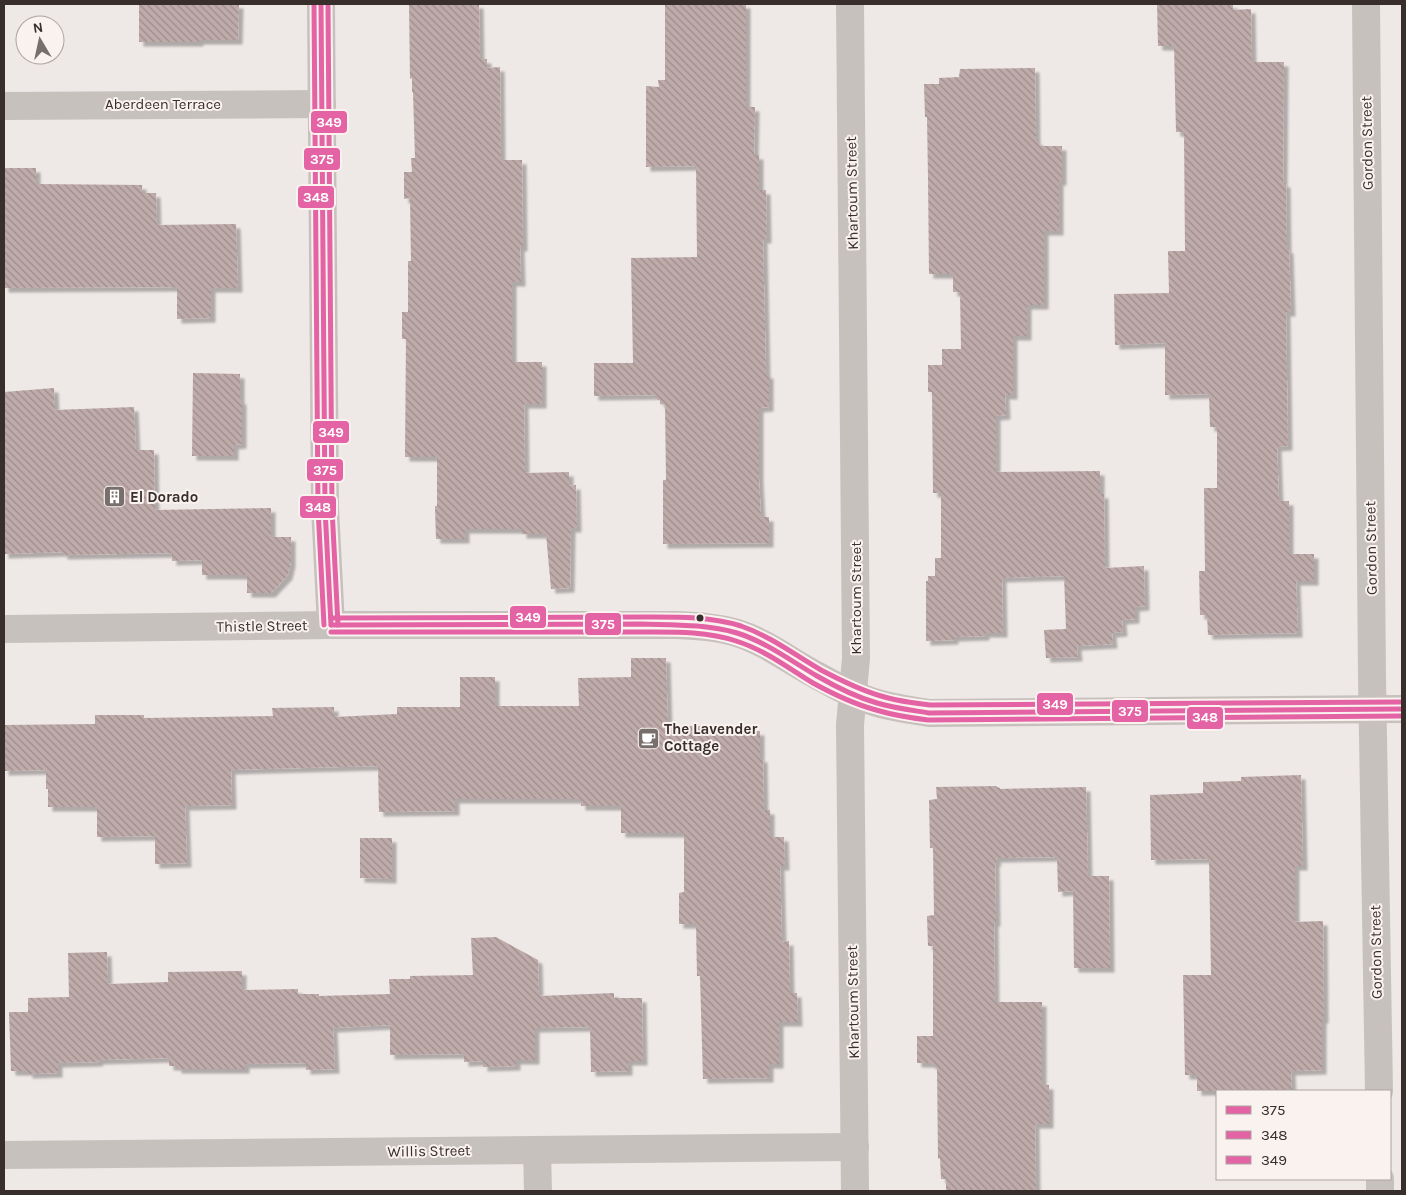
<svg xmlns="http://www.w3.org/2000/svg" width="1406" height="1195" font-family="Karla,sans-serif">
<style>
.building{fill:url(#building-back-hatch);filter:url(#shadow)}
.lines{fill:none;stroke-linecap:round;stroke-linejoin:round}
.minor{stroke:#c7c1be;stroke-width:28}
.tertiary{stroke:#c7c1be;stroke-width:28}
.bus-1-casing{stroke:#f9f2ee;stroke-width:9}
.bus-2-casing{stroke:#f9f2ee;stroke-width:9}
.bus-3-casing{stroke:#f9f2ee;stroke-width:9}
.bus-1{stroke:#e463a4;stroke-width:5}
.bus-2{stroke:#e463a4;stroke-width:5}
.bus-3{stroke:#e463a4;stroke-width:5}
.bus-dot{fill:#382e2c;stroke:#f9f2ee;stroke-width:2}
.labels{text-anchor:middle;stroke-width:4;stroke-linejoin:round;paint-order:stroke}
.street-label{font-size:15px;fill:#382e2c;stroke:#f9f2ee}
.poi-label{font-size:15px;font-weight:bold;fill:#382e2c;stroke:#f9f2ee;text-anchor:start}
.line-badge{stroke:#f9f2ee;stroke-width:2}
.badge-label{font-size:14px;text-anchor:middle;font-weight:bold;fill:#fff}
</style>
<defs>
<pattern id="building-back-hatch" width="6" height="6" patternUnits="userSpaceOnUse" patternTransform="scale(1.25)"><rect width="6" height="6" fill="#bfacaa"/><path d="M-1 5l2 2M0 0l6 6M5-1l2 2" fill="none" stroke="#9c8c8b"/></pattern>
<filter id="shadow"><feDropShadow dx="4.5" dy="4.5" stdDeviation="1" flood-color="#0004"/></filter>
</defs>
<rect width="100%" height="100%" fill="#eee8e6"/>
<g class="building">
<polygon points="139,4 239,4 238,40 199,40 199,42 139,42"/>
<polygon points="409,4 479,4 480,59 487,59 487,68 500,67 501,160 522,160 523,247 520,247 521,282 512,282 512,362 542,362 542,404 524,404 525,473 569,472 569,486 576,485 577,528 571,528 570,588 551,589 546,534 522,534 522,529 465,529 465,539 436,539 435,506 437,506 437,457 405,457 406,339 402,339 402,312 408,312 408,261 411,261 410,198 404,199 404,172 412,172 411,158 415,158 413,92 412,92 412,78 410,79"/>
<polygon points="665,4 746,4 746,107 755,107 754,155 759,155 759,190 766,190 767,239 763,239 766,374 769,374 769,407 759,408 759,479 761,517 769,517 769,543 663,544 663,480 666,480 665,404 660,404 660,400 657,400 657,395 594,396 594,363 633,363 631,258 697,257 696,166 646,167 646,86 659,87 658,80 665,80"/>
<polygon points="1157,4 1233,4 1233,10 1251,9 1252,62 1284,62 1283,183 1286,183 1287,249 1289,249 1291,312 1286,312 1288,446 1277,447 1279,501 1289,501 1289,554 1314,554 1314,581 1296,581 1298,633 1208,635 1207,615 1200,615 1199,571 1205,571 1204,488 1217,488 1217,427 1210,427 1209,394 1165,395 1165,343 1115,345 1114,294 1169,293 1168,251 1185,251 1184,132 1176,132 1174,46 1158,46"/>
<polygon points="1035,68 1036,141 1039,141 1039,146 1062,146 1062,181 1059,181 1059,231 1044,231 1044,305 1027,305 1027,336 1013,336 1013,395 1005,395 1006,415 996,416 996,472 1100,471 1100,494 1104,494 1105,568 1144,566 1145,606 1135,607 1135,619 1122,620 1123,632 1112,633 1113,644 1077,646 1078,657 1046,658 1044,630 1066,629 1064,576 1002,578 1003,633 985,633 985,636 954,637 954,640 926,641 926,581 928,581 928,576 935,576 935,558 941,558 941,493 933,493 932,392 928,392 928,365 942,365 942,349 961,349 960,292 953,292 953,274 929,274 928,178 927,117 925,117 924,84 939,84 939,78 959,77 960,69"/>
<polygon points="5,168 36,168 36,184 142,185 142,193 156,193 157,225 236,224 238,288 211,288 211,318 177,319 177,287 4,288"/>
<polygon points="193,373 240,374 240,400 242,400 242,444 234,445 234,456 192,456"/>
<polygon points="54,388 55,410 134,407 136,450 154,450 155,510 271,508 271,537 291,537 291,562 288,575 271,593 247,593 247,575 202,575 202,560 172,561 172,553 63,555 63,552 4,554 4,392"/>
<polygon points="631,658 666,658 668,726 734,726 734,731 760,731 760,758 763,758 764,810 770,810 770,837 784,837 785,866 780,866 782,942 789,941 790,993 797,993 798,1022 779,1022 779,1064 769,1064 769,1078 703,1079 700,976 697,976 696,924 679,924 679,893 684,892 684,833 621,833 621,806 581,806 581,799 455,799 455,811 379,812 378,766 231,770 232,805 185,806 187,863 155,864 155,836 97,837 97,807 48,807 48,789 46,789 46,770 4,771 4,725 95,724 95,715 144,715 144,718 273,716 272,708 334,707 334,717 397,714 397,707 460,707 460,677 495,677 495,706 579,706 578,678 631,677"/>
<polygon points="1301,775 1303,866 1295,866 1295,922 1323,921 1324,1019 1322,1019 1322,1070 1291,1071 1292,1091 1197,1091 1197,1075 1185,1075 1183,975 1211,975 1209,859 1151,860 1150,795 1203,793 1203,782 1241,781 1241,777"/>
<polygon points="996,786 997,787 1000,788 1000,789 1086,787 1088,876 1109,876 1110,968 1074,968 1073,891 1058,892 1057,857 996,858 997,862 995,862 996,922 994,922 995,1002 1042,1002 1042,1085 1049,1085 1049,1124 1035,1124 1036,1191 946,1191 946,1179 941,1179 940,1158 938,1159 937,1065 931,1065 931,1063 917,1063 917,1036 933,1036 933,946 928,946 927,916 934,915 933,848 930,848 929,800 937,799 936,787"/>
<polygon points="360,838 392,838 392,879 360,878"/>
<polygon points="496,937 538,960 539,996 614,993 614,998 642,998 643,1061 628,1061 628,1071 591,1072 590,1027 535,1028 535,1060 516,1060 516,1066 483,1067 483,1061 464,1062 464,1054 390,1055 390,1025 333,1028 335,1069 306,1070 306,1063 245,1064 245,1069 177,1069 177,1066 169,1066 169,1058 98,1060 99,1062 58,1063 58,1073 28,1074 28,1071 11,1071 9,1012 28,1012 28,998 69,997 68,953 107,952 108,984 168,982 168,972 242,971 242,990 298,989 298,994 319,994 319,996 390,994 389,979 410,979 410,976 473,975 471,938"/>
</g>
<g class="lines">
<g class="minor">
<polyline points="850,4 856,658 850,725 855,1191"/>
<polyline points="1366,4 1372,678 1379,1091"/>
<polyline points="4,106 322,104"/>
<polyline points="537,1150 538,1191"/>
<polyline points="4,1155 855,1147"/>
<polyline points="1380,1179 1380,1191"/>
</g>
<g class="tertiary">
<polyline points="321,4 325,508 331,625"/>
<path d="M 4,629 L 331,625 L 677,625 C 697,626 717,627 737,633 C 766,642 791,662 818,676 C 836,686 856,697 877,703 C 894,708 912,710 929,713 L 1402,709"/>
</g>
<defs>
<g id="bus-1">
<polyline points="321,4 325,508 331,625"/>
<path d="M 331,625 L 642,624 C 673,625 706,624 737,633 C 766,642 791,661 817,676 C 836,687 856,697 877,703 C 894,708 911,710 929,713 L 1402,709"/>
</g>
<g id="bus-2">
<polyline points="314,4 318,508 324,625"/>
<path d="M 331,632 L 642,632 C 673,632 706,631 736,641 C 765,650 788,668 813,683 C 833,694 854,704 876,710 C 893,715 911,718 928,720 L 1402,716"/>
</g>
<g id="bus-3">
<polyline points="328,4 332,508 338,625"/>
<path d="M 331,618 L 642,617 C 675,617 709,616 741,626 C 770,636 795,655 821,670 C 840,680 860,690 881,696 C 897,701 913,703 930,705 L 1402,702"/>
</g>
</defs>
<use href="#bus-1" class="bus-1-casing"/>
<use href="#bus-2" class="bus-2-casing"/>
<use href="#bus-3" class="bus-3-casing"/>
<use href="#bus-1" class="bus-1"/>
<use href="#bus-2" class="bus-2"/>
<use href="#bus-3" class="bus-3"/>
</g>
<defs>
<symbol id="building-square" viewBox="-11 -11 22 22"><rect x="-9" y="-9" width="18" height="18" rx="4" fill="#786f6d" stroke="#f9f2ee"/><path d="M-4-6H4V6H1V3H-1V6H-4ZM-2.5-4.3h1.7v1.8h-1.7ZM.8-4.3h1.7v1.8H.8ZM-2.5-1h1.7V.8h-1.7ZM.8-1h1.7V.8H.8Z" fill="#fff"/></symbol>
<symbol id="cafe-square" viewBox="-11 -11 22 22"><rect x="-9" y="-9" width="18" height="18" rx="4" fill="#786f6d" stroke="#f9f2ee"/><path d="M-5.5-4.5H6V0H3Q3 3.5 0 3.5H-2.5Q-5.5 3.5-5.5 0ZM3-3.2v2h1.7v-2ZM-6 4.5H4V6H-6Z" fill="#fff"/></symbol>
</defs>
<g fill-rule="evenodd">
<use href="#building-square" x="102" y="484" width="25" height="25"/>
<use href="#cafe-square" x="636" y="726" width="25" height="25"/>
</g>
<circle class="bus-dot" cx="700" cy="618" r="4.5"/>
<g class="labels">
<g class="street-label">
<text x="163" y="109">Aberdeen Terrace</text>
<text transform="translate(1367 143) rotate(-91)" y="5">Gordon Street</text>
<text transform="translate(852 193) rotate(-91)" y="5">Khartoum Street</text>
<text transform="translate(1371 548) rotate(-91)" y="5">Gordon Street</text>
<text transform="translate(856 598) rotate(-90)" y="5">Khartoum Street</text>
<text transform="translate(262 626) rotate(-1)" y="5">Thistle Street</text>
<text transform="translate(1376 952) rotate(-91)" y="5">Gordon Street</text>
<text transform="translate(853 1002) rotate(-91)" y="5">Khartoum Street</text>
<text transform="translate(429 1151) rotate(-1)" y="5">Willis Street</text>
</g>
<g class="poi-label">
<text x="130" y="502">El Dorado</text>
<text x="664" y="734">The Lavender<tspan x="664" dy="17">Cottage</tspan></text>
</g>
</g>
<g class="line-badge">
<rect x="310" y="110" width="38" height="24" rx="5" fill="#e463a4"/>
<rect x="303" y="147" width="38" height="24" rx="5" fill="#e463a4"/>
<rect x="297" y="185" width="38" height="24" rx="5" fill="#e463a4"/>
<rect x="312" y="420" width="38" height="24" rx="5" fill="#e463a4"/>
<rect x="306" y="458" width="38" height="24" rx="5" fill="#e463a4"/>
<rect x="299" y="495" width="38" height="24" rx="5" fill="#e463a4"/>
<rect x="509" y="605" width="38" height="24" rx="5" fill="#e463a4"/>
<rect x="584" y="612" width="38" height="24" rx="5" fill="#e463a4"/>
<rect x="1036" y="692" width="38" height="24" rx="5" fill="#e463a4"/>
<rect x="1111" y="699" width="38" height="24" rx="5" fill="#e463a4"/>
<rect x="1186" y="706" width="38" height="24" rx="5" fill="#e463a4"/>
</g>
<g class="badge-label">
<text x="329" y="127">349</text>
<text x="322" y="164">375</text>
<text x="316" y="202">348</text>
<text x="331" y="437">349</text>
<text x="325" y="475">375</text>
<text x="318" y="512">348</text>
<text x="528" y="622">349</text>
<text x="603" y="629">375</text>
<text x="1055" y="709">349</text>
<text x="1130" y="716">375</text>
<text x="1205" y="722">348</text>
</g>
<rect width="1406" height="1195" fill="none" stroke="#382e2c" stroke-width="10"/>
<rect x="1216" y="1090" width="175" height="90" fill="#f9f2ee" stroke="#aca4a0"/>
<rect x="1226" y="1106" width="25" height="8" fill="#e463a4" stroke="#aca4a0"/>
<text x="1261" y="1115" font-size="15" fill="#382e2c">375</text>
<rect x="1226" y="1131" width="25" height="8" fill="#e463a4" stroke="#aca4a0"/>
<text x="1261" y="1140" font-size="15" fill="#382e2c">348</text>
<rect x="1226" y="1156" width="25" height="8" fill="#e463a4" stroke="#aca4a0"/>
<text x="1261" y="1165" font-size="15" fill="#382e2c">349</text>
<g transform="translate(40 40) rotate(351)"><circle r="24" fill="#f9f2ee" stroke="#aca4a0"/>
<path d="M0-4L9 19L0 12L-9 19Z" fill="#786f6d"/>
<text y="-8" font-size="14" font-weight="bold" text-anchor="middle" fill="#382e2c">N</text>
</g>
</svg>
